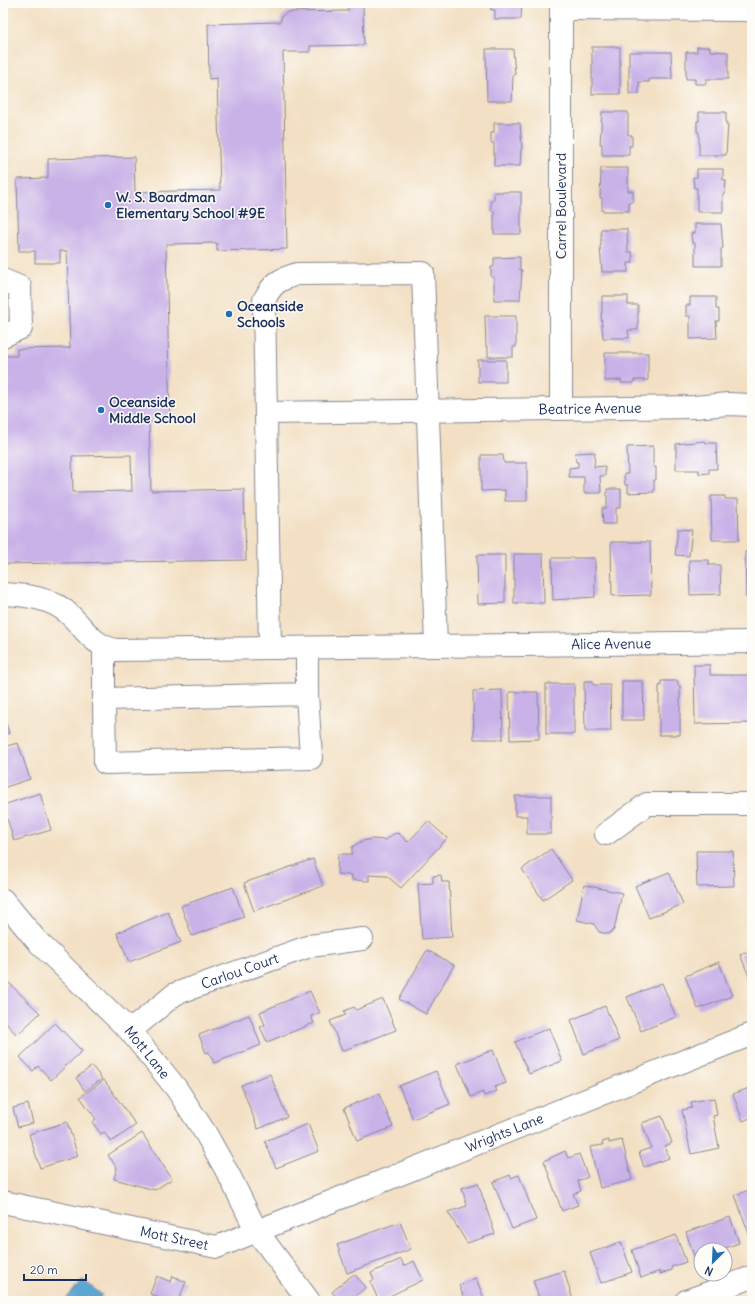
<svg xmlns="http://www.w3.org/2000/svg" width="755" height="1304" font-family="Delius,sans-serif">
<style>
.water{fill:#5ba6d3;stroke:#3b6a98}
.building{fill:#c9b2e8;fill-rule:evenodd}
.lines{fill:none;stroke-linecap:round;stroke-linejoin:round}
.minor-casing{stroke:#878891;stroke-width:24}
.minor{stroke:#fff;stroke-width:22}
.poi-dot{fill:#1f6fb2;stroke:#fdfcf7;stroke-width:1.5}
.labels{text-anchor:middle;stroke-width:3;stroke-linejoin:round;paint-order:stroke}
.poi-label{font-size:14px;font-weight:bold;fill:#1b2f5e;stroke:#fdfcf7;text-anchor:start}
.street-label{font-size:14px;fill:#1b2f5e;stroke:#fdfcf7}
</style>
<rect width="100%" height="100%" fill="#fdfcf7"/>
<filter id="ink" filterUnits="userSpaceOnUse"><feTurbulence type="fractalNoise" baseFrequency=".025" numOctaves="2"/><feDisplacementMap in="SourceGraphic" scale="8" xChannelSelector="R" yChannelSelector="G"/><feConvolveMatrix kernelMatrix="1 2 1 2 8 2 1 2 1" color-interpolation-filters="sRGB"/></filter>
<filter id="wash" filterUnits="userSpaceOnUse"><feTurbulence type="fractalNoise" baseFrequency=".012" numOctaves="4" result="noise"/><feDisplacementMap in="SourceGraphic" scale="16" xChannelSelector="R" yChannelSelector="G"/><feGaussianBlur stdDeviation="0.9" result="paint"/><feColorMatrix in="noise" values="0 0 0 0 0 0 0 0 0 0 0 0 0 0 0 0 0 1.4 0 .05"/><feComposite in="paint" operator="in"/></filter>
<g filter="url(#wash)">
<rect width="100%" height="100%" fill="#f3e0c4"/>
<polygon class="water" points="83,1280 102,1295 97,1301 64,1301"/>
<g id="blocks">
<g class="building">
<path d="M 348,3 L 363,3 L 364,45 L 310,46 L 310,52 L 283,52 L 287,249 L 217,251 L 217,243 L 166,244 L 170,422 L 149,422 L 151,491 L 244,489 L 246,560 L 3,564 L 3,356 L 17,356 L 17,349 L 70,348 L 67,251 L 60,251 L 60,263 L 35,263 L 35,251 L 19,251 L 17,179 L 48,178 L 48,159 L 134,157 L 135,192 L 220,190 L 217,78 L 209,79 L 208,24 L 280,22 L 282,16 L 288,12 L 348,11 ZM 131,455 L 132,491 L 73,492 L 72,456 Z"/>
<polygon points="491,3 522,3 521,19 495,19 495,10 491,10"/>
<rect x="592" y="47" width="28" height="47"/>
<polygon points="697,47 710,47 710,51 728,52 728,79 706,79 706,84 695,84 695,79 686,79 686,52 697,52"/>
<polygon points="486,49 513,49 515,75 513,75 512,101 487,101"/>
<polygon points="629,52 671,52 672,79 649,79 649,82 639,82 639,94 629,94"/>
<polygon points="602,112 628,112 628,135 632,135 632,146 629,146 629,155 602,155 602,144 600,144"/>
<polygon points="699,112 726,112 726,124 728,124 726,155 699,155 699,132 697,132 697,121 699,121"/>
<polygon points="494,123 520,123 522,149 521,149 520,166 494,166 494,143 491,143 491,133 494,133"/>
<polygon points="601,168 628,168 628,191 633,191 633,202 629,202 629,211 602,211 602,198 600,198"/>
<polygon points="697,169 723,169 723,180 726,180 725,194 723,194 723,212 697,212 697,188 694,188 693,177 697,177"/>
<polygon points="494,192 521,192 521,234 494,234 494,211 491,211 491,200 494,200"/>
<polygon points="695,224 721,224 723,248 721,249 721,266 695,266 695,243 692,243 691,233 695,233"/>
<polygon points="601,229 627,229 628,252 632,252 633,263 628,263 628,272 602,272 600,246 601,246"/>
<polygon points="520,257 520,270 522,270 520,300 494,300 494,277 491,277 491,267 494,267 494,258"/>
<polygon points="602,296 628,296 628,305 638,305 638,330 628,330 629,338 603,338 601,313 602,313"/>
<polygon points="690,297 716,297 716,309 719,309 719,321 716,321 717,338 690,339 690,316 686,316 686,305 690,305"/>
<polygon points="485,316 516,316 516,347 513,347 513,357 488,357 488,347 486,347"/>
<polygon points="605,353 648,353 648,380 634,380 634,383 621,383 621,380 605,381"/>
<rect x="478" y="360" width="28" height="22"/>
<polygon points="705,441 706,443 716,443 717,469 709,469 709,473 699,474 699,470 676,470 676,444"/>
<polygon points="653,446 653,467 656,467 656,480 654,480 654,492 628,493 628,485 625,485 624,474 628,474 627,447"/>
<polygon points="595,452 594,467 605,466 605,476 600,476 601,493 584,493 584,477 569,477 569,468 578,467 578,462 576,462 575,453"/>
<polygon points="481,455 503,455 504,463 527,463 527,501 505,501 505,490 481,491"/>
<polygon points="607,489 621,489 621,508 616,508 616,524 603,524 602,508 607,508"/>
<polygon points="711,496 725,496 725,499 738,499 739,540 712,540"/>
<polygon points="678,529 692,530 689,556 675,555"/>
<polygon points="611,542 650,542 651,595 612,596"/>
<polygon points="745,552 752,552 752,596 746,597"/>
<polygon points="514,554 543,554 544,603 514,603"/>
<polygon points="477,555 505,555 505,603 478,604"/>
<polygon points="552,558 595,558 595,597 553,600"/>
<polygon points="689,560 709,560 709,565 720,565 721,594 690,595"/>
<polygon points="694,665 710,665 710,675 752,675 752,723 695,724"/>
<polygon points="584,681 593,681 593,685 610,685 611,731 585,731"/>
<polygon points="622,681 643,681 644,720 622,720"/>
<polygon points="661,681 678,681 678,686 680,686 680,735 659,735 659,686 661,686"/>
<rect x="546" y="684" width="28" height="50"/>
<polygon points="502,690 503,739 474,739 473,691"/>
<polygon points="509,692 538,692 539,739 510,740"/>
<polygon points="3,714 9,733 3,735"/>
<polygon points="18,743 30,779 3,788 3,747"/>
<polygon points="40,793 51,830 14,841 3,805"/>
<polygon points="515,796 551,796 551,834 527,834 527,816 515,816"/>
<polygon points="428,821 447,838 401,888 387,876 369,875 369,881 352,880 352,875 337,874 338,854 352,854 352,847 362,841 372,839 386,840 393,834 398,833 408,842"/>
<polygon points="551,849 572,880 543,900 522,869"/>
<polygon points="696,851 733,851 734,886 697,887"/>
<polygon points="313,859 323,886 254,911 244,883"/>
<polygon points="669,872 683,904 649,918 635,886"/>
<polygon points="441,875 442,882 449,882 452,937 422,939 418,884 433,883 433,876"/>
<polygon points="584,885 622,893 614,930 608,934 599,932 594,924 577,920"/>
<polygon points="233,887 244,917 192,936 181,906"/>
<polygon points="168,912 181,942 129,962 117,933"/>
<polygon points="427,950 454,965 426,1014 399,999"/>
<polygon points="752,950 752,984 740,954"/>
<polygon points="719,962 732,996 698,1009 685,976"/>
<polygon points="8,982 40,1013 17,1035 3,1020 3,987"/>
<polygon points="662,983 676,1017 641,1031 627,997"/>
<polygon points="310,991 320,1013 311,1016 314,1023 267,1042 260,1027 265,1025 260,1012"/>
<polygon points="383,999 396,1030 342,1051 330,1021 346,1015 344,1011 354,1007 356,1010"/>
<polygon points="605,1006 619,1040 584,1054 571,1020"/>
<polygon points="249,1015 261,1045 214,1063 209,1052 206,1053 199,1035"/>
<polygon points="55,1023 82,1051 51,1080 38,1066 33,1071 20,1057"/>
<polygon points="549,1028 562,1061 529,1074 515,1042"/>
<polygon points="493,1050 506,1083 495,1087 497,1091 484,1096 483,1092 471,1097 457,1064"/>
<polygon points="92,1066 102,1079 85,1091 76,1078"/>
<polygon points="436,1071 450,1104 413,1119 399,1086"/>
<polygon points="270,1074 287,1117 258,1129 241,1085"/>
<polygon points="104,1080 136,1125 111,1142 104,1132 101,1134 92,1122 96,1119 80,1097"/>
<polygon points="752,1087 752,1117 743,1121 733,1094"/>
<polygon points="379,1094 393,1127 357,1141 344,1108"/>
<polygon points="714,1098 717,1115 713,1116 719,1148 691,1154 682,1110 692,1108 691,1102"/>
<polygon points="28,1104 33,1123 18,1127 13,1108"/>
<polygon points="662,1116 672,1143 665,1146 669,1158 644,1167 639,1152 651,1148 642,1123"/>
<polygon points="67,1122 78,1156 40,1168 29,1134"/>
<polygon points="308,1124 319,1151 276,1168 265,1141"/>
<polygon points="142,1133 172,1179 155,1190 114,1179 117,1168 108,1155"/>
<polygon points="609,1140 609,1143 622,1140 632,1180 600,1188 590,1147 603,1145 602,1142"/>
<polygon points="565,1151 568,1158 579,1154 588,1177 578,1181 581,1191 573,1194 578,1205 562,1211 544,1161"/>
<polygon points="510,1175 511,1178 519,1175 536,1220 512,1229 493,1182"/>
<polygon points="478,1183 495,1234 467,1243 448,1212 467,1206 462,1188"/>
<polygon points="752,1189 752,1240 751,1240 735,1195"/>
<polygon points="730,1217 739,1243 725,1248 725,1250 701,1250 701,1256 695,1259 686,1232"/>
<polygon points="400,1222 411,1249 347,1273 337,1245"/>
<polygon points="676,1235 686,1262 671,1267 672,1270 660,1274 660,1271 641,1278 632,1250"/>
<polygon points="621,1242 632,1272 601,1283 590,1253"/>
<polygon points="401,1259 404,1266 414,1261 423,1280 379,1301 370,1282 374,1280 371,1273"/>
<polygon points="564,1271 573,1300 540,1301 533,1280"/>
<polygon points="354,1274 366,1287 350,1301 339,1301 332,1292"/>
<polygon points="157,1276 171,1282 173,1276 186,1282 178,1301 163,1301 164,1300 150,1294"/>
<polygon points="476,1278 485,1301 465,1301 459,1285"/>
</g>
</g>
</g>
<g filter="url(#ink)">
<use href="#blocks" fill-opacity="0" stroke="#878891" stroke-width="1"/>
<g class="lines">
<defs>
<g id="minor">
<polyline points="561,3 561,408"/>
<polyline points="561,9 752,10"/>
<polyline points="3,280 20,287 21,328 3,336"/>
<path id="s1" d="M 266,413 L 694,407 L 728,404 L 752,405"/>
<path id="s2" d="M 3,594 C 26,595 53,598 70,615 C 86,630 92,645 116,650 L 752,642"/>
<path d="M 270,648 L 264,300 C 273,283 278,280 297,274 L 423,273 L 436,646"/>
<polyline points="307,694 104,699 105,763 311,758 307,694 307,648"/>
<polyline points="104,699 104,648"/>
<polyline points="606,834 647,804 752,804"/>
<path id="s3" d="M 3,900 L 37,941 L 130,1031 L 176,1088 L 206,1134 L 230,1177 L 256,1230 L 309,1301"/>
<path id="s4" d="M 130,1031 L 175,994 L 310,946 L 362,939"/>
<path id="s5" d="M 3,1202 L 217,1247 L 752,1034"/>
<polyline points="686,1301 752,1277"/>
</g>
</defs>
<use href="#minor" class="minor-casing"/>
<use href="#minor" class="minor"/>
</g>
</g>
<g class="poi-dot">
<circle cx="108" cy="205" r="4"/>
<circle cx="229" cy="314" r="4"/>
<circle cx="101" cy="410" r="4"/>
</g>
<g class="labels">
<g class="poi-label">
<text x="116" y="202">W. S. Boardman<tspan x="116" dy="16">Elementary School #9E</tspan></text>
<text x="237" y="311">Oceanside<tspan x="237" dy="16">Schools</tspan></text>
<text x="109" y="407">Oceanside<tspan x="109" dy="16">Middle School</tspan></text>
</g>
<g class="street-label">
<text transform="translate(561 206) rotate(-90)" y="5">Carrel Boulevard</text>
<text dy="5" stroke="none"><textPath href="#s1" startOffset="324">Beatrice Avenue</textPath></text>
<text dy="5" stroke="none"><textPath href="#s2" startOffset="626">Alice Avenue</textPath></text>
<text dy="5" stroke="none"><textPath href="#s4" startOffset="127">Carlou Court</textPath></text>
<text dy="5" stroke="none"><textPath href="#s3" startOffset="210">Mott Lane</textPath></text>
<text dy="5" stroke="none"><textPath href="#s5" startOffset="528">Wrights Lane</textPath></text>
<text dy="5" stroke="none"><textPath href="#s5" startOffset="175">Mott Street</textPath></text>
</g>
</g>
<rect width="755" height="1304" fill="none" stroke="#fdfcf7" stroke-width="16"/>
<g transform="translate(713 1262) rotate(204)"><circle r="19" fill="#fdfcf7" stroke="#a3aaba"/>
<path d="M0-3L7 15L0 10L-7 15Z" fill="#1f6fb2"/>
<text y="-6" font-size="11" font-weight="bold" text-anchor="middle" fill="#1b2f5e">N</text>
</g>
<path d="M24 1274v6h62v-6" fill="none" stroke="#1b2f5e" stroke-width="2"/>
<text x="30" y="1274" font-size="12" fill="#1b2f5e" stroke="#fdfcf7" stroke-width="3" paint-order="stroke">20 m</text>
</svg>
